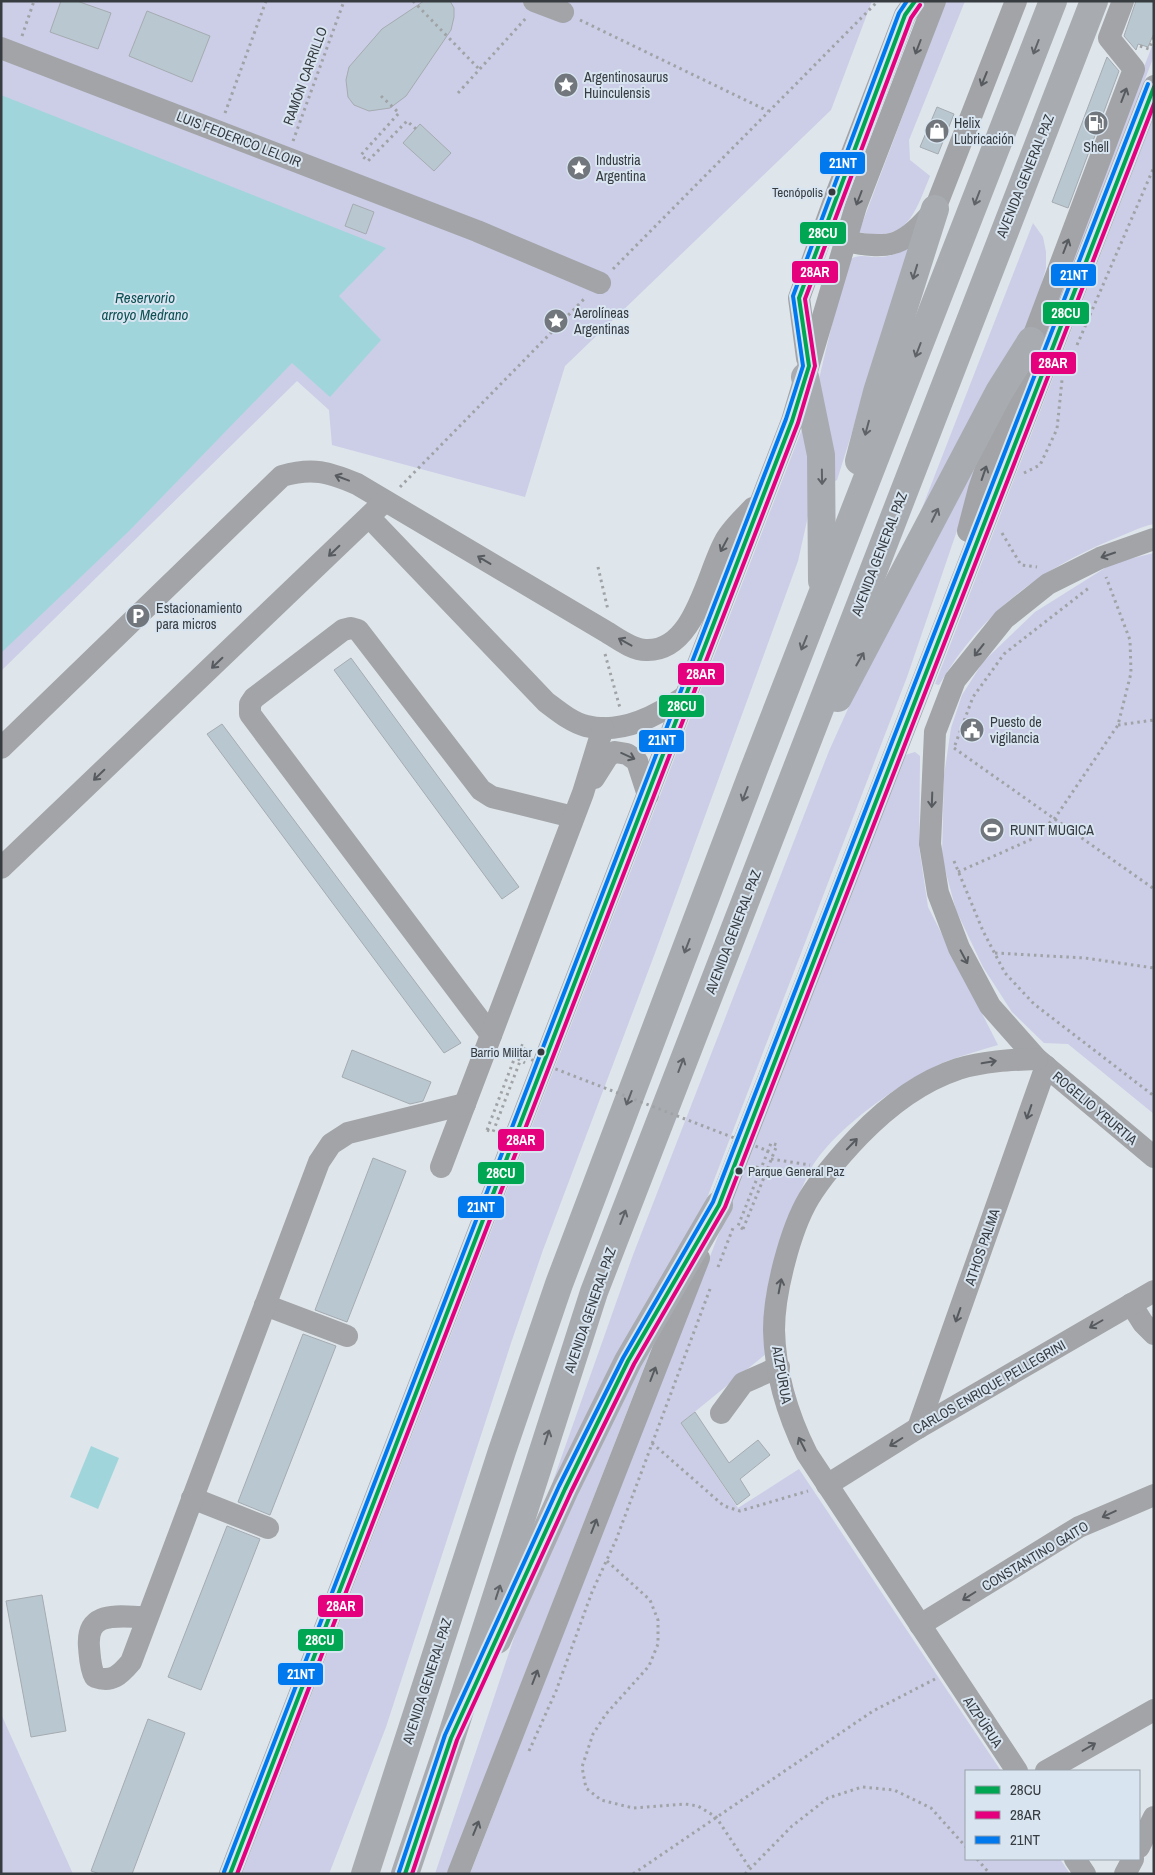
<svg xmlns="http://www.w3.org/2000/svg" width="1155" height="1875" font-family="'Archivo Narrow',sans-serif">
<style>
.green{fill:#cccde7}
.water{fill:#a0d6db}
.building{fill:#b9c8d0;stroke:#a5abb0}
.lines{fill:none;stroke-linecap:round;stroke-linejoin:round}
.path{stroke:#a0a3a6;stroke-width:3;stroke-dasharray:2.5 4;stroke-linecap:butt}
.minor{stroke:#a2a4a7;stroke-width:22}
.highway{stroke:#a8acb1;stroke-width:28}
.path-bridge{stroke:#a0a3a6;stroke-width:3;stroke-dasharray:2.5 4;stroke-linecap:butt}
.bus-1-casing{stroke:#d8e5f1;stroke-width:8}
.bus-2-casing{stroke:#d8e5f1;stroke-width:8}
.bus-3-casing{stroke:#d8e5f1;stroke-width:8}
.bus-1{stroke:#00a651;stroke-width:4}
.bus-2{stroke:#e5007d;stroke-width:4}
.bus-3{stroke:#0079ef;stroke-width:4}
.oneway{stroke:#575b60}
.oneway2{stroke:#5f6368}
.bus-dot{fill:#373c41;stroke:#d8e5f1;stroke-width:2}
.labels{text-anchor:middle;stroke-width:4;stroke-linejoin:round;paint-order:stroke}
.bus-label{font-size:13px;fill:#373c41;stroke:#d8e5f1;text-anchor:end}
.street-label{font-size:14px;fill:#373c41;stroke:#d8e5f1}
.poi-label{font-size:14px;fill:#373c41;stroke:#d8e5f1;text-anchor:start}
.water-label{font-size:15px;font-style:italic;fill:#0d5053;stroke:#d8e5f1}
.line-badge{stroke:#d8e5f1;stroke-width:2}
.badge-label{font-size:14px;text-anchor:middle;font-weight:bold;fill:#fff}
</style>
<rect width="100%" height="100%" fill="#dee5eb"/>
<g class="green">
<polygon points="1,1 872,1 831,110 565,366 525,497 332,445 329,410 297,381 1,671"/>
<path d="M 946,1 L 965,1 L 909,140 L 910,160 L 930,176 C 914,215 907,243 859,232 Z"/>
<polygon points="1154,41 1154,56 1003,444 1064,275"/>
<path d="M 1154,116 L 1154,524 C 1139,527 1125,535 1111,540 C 1035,572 981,614 939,685 L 935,684 Z"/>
<polygon points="1033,223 1043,237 1046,252 1046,268 1030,324 910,539"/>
<path d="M 910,248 L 837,480 L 833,482 L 819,379 L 835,312 L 851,259 C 860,253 870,258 879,257 C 890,257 900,252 910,248 Z"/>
<polygon points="804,424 812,498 798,561 655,953 543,1250 512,1340 386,1727 329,1874 242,1874"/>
<polygon points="992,428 907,677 704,1206 557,1482 553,1481 633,1255 829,751 865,671"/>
<polygon points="1154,553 1154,1114 1068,1044 1044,1043 1012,1012 983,967 956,910 942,858 944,776 951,728 962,695 983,662 1035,612 1113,563"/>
<path d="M 915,752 L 920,756 L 919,847 L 928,907 L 998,1045 C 981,1050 963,1055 947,1061 C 906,1078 832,1130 811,1169 C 797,1195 788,1225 779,1254 C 769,1290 760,1317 766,1354 L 681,1423 L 738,1508 L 799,1469 L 1001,1771 L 966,1771 L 966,1859 L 1060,1859 L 1070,1874 L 470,1874 L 905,755 Z"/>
<polygon points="649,1334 656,1337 447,1874 435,1874 524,1608"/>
<polygon points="1,1714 73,1874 1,1874"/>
</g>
<g class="water">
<polygon points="1,95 386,248 339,296 381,340 330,397 292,363 130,530 1,653"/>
<polygon points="91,1446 119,1458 98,1509 70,1497"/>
</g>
<g class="building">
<polygon points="61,1 77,1 111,13 98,49 50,32"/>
<polygon points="424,1 450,1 454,8 454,17 451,30 406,96 390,108 369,111 354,105 348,97 346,80 349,67 382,29"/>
<polygon points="1136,1 1154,1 1154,33 1148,47 1138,44 1136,50 1124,36"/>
<polygon points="147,11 210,36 192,82 129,56"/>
<polygon points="1107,57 1119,71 1068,208 1052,202"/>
<polygon points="937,107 954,114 938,154 920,147"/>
<polygon points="420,124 451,153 434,171 403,143"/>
<polygon points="353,204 374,212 366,234 345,226"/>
<polygon points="351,658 519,887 502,899 334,670"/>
<polygon points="222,724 461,1043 444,1053 207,734"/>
<polygon points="352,1050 431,1082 423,1101 410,1104 342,1077"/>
<polygon points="373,1158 406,1171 347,1322 315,1310"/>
<polygon points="303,1334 336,1346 270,1515 238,1502"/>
<polygon points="695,1412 729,1463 758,1440 770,1455 740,1479 750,1495 737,1505 681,1423"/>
<polygon points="227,1526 260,1539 201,1690 168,1677"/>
<polygon points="42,1595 66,1731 31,1737 6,1601"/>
<polygon points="148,1719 185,1733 132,1874 100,1874 91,1871"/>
</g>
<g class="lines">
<g class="path">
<polyline points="413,1 480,70"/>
<polyline points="580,20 768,111"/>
<polyline points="22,36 34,1"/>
<polyline points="1140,46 1149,49 1154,37"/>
<polyline points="458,93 527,17"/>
<polyline points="381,96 399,113 361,155 368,161 407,121 416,129"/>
<polyline points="225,113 266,1"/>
<polyline points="293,141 344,1"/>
<polyline points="613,269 878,1"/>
<polyline points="1077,345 1154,167"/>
<polyline points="1024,473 1040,465 1057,429 1062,380"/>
<polyline points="400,487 586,297"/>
<polyline points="1002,533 1021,565 1037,567"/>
<polyline points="598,567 608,610"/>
<polyline points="605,654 620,708"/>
<polyline points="1118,725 1154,720"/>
<polyline points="955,745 973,697 1004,654 1090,587"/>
<polyline points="954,748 1154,889"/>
<polyline points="954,861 983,931 1005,973 1034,1004 1154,1096"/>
<polyline points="958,872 1030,840 1055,818 1118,725 1131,673 1130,640 1106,577"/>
<polyline points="995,953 1085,958 1154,968"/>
<polyline points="522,1056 526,1047 520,1045 515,1057 525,1063"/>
<polyline points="487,1130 515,1057 505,1053"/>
<polyline points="771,1159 810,1165"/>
<polyline points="756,1167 767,1170 777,1145 771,1143 768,1151"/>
<polyline points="743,1229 767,1170"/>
<polyline points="718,1267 733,1228"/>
<polyline points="652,1443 724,1506 740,1511 808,1491"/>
<polyline points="607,1561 650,1600 658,1620 658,1644 649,1666 606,1714 593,1734 582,1767 586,1788 601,1800 633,1808 685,1804 698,1806 716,1817 749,1867"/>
<polyline points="529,1751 556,1691 592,1592 616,1540 710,1289"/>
<polyline points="977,1859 990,1874"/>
<polyline points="633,1874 873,1711 935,1679"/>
<polyline points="745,1874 792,1826 828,1798 862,1787 894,1790 931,1808 966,1847"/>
</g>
<g class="minor">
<polyline points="534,1 563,12"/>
<polyline points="1,48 477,231 600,283"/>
<path d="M 846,241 C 891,251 906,245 935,209 L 1016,1"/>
<polyline points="807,358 799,298 836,195 905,15 915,1"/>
<path d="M 370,518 L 546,702 C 558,711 571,722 586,726 C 623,735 658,715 687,695"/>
<polyline points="968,531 979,489 1010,398 1134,69 1109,38 1123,1"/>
<polyline points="1154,539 1100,558 1048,584 1004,619 955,680 935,732 930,844 938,893 959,948 990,1006 1037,1059 1154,1157"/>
<path d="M 1,748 L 282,476 C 313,467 328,472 357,484 L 605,631 C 617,638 632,650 646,650 C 694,652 706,577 724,543 C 730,530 743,519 753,508"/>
<polyline points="594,778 608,756 615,752 627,754 637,761 648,795"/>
<polyline points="1,868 385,501"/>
<polyline points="491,1035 250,714 250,704 254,698 343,630 351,628 358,630 481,790 492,797 573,817"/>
<polyline points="441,1167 583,793 603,728"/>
<polyline points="713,1221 1154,86"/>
<polyline points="1131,1304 1143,1323 1154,1334"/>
<polyline points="265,1305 347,1336"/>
<polyline points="721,1413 743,1383 779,1367"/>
<polyline points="918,1428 1046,1066"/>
<polyline points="827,1485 918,1428 1154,1291"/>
<polyline points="192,1498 268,1528"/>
<path d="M 146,1617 C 119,1617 86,1609 89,1647 C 90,1657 90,1668 95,1677 C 112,1683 120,1675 131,1662 L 319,1162 L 331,1144 L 348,1133 L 465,1104"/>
<polyline points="920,1625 1079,1527 1154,1495"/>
<path d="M 1017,1771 L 807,1454 C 788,1416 775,1372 774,1330 C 774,1293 790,1230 809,1198 C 823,1175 840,1156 859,1136 C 887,1107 919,1082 958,1069 C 984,1061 1010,1060 1037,1059"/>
<polyline points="1046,1771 1154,1710"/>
<polyline points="1139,1847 1154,1817"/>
<polyline points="1075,1859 1085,1874"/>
<polyline points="230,1874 780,452 792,421 856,206 935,1"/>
<polyline points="458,1874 699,1258"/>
<polyline points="1125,1874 1133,1859"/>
</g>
<g class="highway">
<polyline points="805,377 821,455 822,581"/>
<polyline points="859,461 877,392 935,209"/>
<polyline points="838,698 999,392 1031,341"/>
<polyline points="497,1640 565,1489 628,1361 719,1205"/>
<polyline points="365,1874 502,1451 559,1284 754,769 1053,1"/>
<polyline points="405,1874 451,1738 594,1292 1094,1"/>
</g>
<polyline class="path-bridge" points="487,1130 493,1132 522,1056 768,1151 738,1226 743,1229"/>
<defs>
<g id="bus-1">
<polyline points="230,1874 792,421 809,366 799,298 905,15 915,1"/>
<polyline points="405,1874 451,1738 565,1489 628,1361 719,1205 1154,87"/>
</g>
<g id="bus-2">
<polyline points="237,1874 798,423 815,366 805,299 911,18 920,5"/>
<polyline points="412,1874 457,1740 571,1492 634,1364 725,1207 1154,104"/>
</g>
<g id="bus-3">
<polyline points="224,1872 786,419 803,366 793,296 899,13 907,1"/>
<polyline points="399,1872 445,1735 559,1486 623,1358 713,1202 1148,84"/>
</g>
</defs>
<use href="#bus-1" class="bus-1-casing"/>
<use href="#bus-2" class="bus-2-casing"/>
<use href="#bus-3" class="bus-3-casing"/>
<use href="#bus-1" class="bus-1"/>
<use href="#bus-2" class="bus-2"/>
<use href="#bus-3" class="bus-3"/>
</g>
<defs><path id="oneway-shaft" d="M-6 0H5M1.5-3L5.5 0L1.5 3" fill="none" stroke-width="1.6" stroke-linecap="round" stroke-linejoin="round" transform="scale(1.25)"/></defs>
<g class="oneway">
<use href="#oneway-shaft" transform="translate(918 47) rotate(111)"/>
<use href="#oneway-shaft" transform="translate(984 79) rotate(112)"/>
<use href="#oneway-shaft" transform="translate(1124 95) rotate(-69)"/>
<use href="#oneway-shaft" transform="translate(859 198) rotate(111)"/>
<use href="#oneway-shaft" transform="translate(1066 246) rotate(-69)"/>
<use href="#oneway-shaft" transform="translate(984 473) rotate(-71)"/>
<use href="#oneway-shaft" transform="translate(342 478) rotate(-159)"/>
<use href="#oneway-shaft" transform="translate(724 545) rotate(118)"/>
<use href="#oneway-shaft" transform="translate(334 551) rotate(136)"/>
<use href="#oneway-shaft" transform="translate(1108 555) rotate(161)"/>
<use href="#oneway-shaft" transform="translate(484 560) rotate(-149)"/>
<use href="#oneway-shaft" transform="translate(625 642) rotate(-151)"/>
<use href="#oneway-shaft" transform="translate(979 650) rotate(128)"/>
<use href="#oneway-shaft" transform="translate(217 663) rotate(136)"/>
<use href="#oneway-shaft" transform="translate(628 756) rotate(24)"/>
<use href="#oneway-shaft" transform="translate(99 775) rotate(136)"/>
<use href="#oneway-shaft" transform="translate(932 800) rotate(92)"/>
<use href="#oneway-shaft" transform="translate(964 957) rotate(62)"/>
<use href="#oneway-shaft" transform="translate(989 1062) rotate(-10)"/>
<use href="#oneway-shaft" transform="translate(1029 1112) rotate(109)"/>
<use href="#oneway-shaft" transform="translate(852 1144) rotate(-46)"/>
<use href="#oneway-shaft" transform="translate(780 1286) rotate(-79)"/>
<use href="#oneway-shaft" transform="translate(958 1315) rotate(109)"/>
<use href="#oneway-shaft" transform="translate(1096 1324) rotate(150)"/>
<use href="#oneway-shaft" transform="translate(653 1374) rotate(-69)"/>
<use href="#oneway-shaft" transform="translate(896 1442) rotate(148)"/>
<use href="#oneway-shaft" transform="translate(802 1444) rotate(-117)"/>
<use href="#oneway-shaft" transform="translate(1109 1514) rotate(155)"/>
<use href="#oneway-shaft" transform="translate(594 1526) rotate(-69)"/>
<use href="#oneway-shaft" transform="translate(969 1596) rotate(148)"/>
<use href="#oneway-shaft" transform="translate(535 1677) rotate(-69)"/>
<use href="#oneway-shaft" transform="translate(1089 1747) rotate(-30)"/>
<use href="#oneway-shaft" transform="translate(476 1828) rotate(-68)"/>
</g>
<g class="oneway2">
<use href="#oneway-shaft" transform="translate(1036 47) rotate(111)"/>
<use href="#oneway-shaft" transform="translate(977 198) rotate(111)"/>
<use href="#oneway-shaft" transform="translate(915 272) rotate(107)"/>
<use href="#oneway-shaft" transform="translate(918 350) rotate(111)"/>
<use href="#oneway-shaft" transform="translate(867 428) rotate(105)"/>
<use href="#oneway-shaft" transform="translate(822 477) rotate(89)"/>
<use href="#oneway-shaft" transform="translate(935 515) rotate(-64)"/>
<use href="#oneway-shaft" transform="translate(804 643) rotate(112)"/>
<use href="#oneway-shaft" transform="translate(860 659) rotate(-60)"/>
<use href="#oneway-shaft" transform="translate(745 794) rotate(111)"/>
<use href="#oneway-shaft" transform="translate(687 946) rotate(111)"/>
<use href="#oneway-shaft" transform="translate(681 1065) rotate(-69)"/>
<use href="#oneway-shaft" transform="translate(629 1098) rotate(111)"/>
<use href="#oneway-shaft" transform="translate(623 1217) rotate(-69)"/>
<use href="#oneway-shaft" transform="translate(547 1437) rotate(-72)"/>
<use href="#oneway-shaft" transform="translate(498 1592) rotate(-72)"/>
</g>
<defs>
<symbol id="sight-disc" viewBox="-11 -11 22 22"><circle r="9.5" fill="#71777c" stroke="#d8e5f1"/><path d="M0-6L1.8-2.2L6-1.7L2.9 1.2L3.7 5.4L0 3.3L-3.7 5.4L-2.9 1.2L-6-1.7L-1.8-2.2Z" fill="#fff"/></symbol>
<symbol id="fuel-disc" viewBox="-11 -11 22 22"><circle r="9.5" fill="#71777c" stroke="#d8e5f1"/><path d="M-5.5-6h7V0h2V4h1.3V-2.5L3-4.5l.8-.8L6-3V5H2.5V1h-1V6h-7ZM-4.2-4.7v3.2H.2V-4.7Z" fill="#fff"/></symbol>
<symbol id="shop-disc" viewBox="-11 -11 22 22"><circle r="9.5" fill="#71777c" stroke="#d8e5f1"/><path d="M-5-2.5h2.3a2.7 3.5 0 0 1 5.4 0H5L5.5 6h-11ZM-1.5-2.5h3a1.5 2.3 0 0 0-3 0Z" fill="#fff"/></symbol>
<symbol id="parking-disc" viewBox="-11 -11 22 22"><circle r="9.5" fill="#71777c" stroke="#d8e5f1"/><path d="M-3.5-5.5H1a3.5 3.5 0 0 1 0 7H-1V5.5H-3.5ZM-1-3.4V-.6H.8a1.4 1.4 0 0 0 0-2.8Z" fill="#fff"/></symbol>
<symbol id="civic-disc" viewBox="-11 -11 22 22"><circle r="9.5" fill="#71777c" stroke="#d8e5f1"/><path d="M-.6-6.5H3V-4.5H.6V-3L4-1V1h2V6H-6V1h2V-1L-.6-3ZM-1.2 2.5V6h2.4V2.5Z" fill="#fff"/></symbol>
<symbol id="stadium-disc" viewBox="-11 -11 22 22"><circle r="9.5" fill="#71777c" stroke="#d8e5f1"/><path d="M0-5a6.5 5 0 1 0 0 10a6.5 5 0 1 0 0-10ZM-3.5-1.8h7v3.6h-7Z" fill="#fff"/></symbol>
</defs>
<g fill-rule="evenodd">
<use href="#sight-disc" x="552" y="71" width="28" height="28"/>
<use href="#fuel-disc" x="1082" y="109" width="28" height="28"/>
<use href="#shop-disc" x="923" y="117" width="28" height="28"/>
<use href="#sight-disc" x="565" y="154" width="28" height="28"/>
<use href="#sight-disc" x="542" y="307" width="28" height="28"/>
<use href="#parking-disc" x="124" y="602" width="28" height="28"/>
<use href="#civic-disc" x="958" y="716" width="28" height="28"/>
<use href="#stadium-disc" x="978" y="816" width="28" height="28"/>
</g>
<g class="bus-dot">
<circle cx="832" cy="192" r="4.5"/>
<circle cx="541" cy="1052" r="4.5"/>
<circle cx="739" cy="1171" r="4.5"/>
</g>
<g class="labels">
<g class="bus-label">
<text x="823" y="197">Tecnópolis</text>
<text x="532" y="1057">Barrio Militar</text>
<text x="748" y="1176" text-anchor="start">Parque General Paz</text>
</g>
<g class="street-label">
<text transform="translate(305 76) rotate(-70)" y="5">RAMÓN CARRILLO</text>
<text transform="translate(239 139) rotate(21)" y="5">LUIS FEDERICO LELOIR</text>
<text transform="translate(1025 176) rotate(-68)" y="5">AVENIDA GENERAL PAZ</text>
<text transform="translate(879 554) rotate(-69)" y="5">AVENIDA GENERAL PAZ</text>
<text transform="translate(733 932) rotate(-69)" y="5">AVENIDA GENERAL PAZ</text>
<text transform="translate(1095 1108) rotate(40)" y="5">ROGELIO YRURTIA</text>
<text transform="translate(982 1247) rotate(-71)" y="5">ATHOS PALMA</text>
<text transform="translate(590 1310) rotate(-71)" y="5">AVENIDA GENERAL PAZ</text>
<text transform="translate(782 1375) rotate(80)" y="5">AIZPÚRUA</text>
<text transform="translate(989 1387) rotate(-30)" y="5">CARLOS ENRIQUE PELLEGRINI</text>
<text transform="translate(1035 1556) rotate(-31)" y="5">CONSTANTINO GAITO</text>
<text transform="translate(427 1681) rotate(-72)" y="5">AVENIDA GENERAL PAZ</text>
<text transform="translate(983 1722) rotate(56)" y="5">AIZPÚRUA</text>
</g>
<g class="poi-label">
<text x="584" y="82">Argentinosaurus<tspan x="584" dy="16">Huinculensis</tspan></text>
<text x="954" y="128">Helix<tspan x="954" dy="16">Lubricación</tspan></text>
<text x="1096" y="152" text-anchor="middle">Shell</text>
<text x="596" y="165">Industria<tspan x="596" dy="16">Argentina</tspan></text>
<text x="574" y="318">Aerolíneas<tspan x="574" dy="16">Argentinas</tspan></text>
<text x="156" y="613">Estacionamiento<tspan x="156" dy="16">para micros</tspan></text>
<text x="990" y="727">Puesto de<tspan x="990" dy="16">vigilancia</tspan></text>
<text x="1010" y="835">RUNIT MUGICA</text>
</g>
<g class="water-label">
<text x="145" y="303">Reservorio<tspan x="145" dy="17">arroyo Medrano</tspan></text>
</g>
</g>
<g class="line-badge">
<rect x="819" y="151" width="47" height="24" rx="5" fill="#0079ef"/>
<rect x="799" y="221" width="48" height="24" rx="5" fill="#00a651"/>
<rect x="791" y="260" width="48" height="24" rx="5" fill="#e5007d"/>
<rect x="1050" y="263" width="47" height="24" rx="5" fill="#0079ef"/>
<rect x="1042" y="301" width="48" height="24" rx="5" fill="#00a651"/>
<rect x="1030" y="351" width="47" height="24" rx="5" fill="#e5007d"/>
<rect x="677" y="662" width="48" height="24" rx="5" fill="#e5007d"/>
<rect x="658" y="694" width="47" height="24" rx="5" fill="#00a651"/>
<rect x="638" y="729" width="47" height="24" rx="5" fill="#0079ef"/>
<rect x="497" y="1128" width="48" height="24" rx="5" fill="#e5007d"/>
<rect x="477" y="1161" width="48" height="24" rx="5" fill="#00a651"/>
<rect x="457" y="1195" width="48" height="24" rx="5" fill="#0079ef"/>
<rect x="317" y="1594" width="47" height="24" rx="5" fill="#e5007d"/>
<rect x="297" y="1628" width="47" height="24" rx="5" fill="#00a651"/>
<rect x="277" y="1662" width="47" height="24" rx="5" fill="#0079ef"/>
</g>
<g class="badge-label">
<text x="843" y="168">21NT</text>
<text x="823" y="238">28CU</text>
<text x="815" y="277">28AR</text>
<text x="1074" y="280">21NT</text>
<text x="1066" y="318">28CU</text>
<text x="1053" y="368">28AR</text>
<text x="701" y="679">28AR</text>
<text x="682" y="711">28CU</text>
<text x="662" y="745">21NT</text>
<text x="521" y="1145">28AR</text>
<text x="501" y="1178">28CU</text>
<text x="481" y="1212">21NT</text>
<text x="341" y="1611">28AR</text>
<text x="320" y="1645">28CU</text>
<text x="301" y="1679">21NT</text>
</g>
<rect width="1155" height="1875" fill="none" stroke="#373c41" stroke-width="5"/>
<rect x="965" y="1770" width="175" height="90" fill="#d8e5f1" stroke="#98a1ab"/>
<rect x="975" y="1786" width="25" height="8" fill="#00a651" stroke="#98a1ab"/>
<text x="1010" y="1795" font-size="15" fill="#373c41">28CU</text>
<rect x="975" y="1811" width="25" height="8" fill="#e5007d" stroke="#98a1ab"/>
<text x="1010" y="1820" font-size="15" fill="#373c41">28AR</text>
<rect x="975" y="1836" width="25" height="8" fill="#0079ef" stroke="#98a1ab"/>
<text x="1010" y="1845" font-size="15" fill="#373c41">21NT</text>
</svg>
